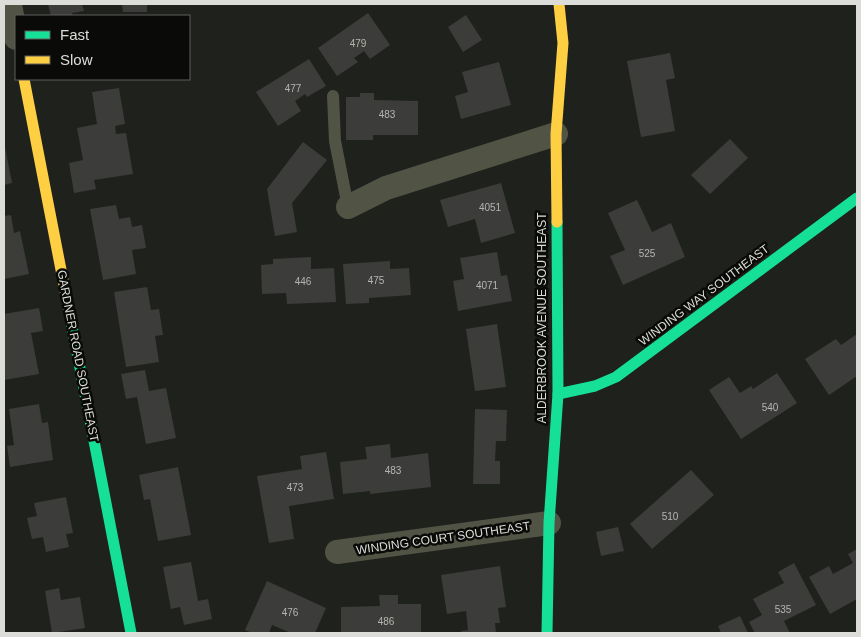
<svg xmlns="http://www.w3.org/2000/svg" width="861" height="637" font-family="Arial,sans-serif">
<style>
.building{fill:#3c3d3a}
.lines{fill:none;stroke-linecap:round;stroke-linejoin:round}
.lane{stroke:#515444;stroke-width:12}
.street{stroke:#515444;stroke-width:24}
.fast{stroke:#16e098;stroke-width:11}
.slow{stroke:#ffcf43;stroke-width:11}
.labels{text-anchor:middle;stroke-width:5;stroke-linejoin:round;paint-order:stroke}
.number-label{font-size:10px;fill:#b4b5b1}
.street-label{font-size:12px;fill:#dcddd9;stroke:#0a0b08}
</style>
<rect width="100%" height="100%" fill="#1f211d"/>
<g class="building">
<polygon points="48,4 82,4 84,11 72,13 73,16 51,16"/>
<polygon points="122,4 147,4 147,12 123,12"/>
<polygon points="368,13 390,45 370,59 364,51 354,58 358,62 337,76 318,48"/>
<polygon points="466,15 482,40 463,52 448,27"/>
<polygon points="670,53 675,78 666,80 675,131 641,137 627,61"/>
<polygon points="309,59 326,86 307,97 305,94 295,101 301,111 278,126 256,92"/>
<polygon points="499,62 511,105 461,119 455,96 468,92 462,72"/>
<polygon points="119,88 125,124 115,126 116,134 126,133 133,174 94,180 96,189 74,193 69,163 83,160 77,128 97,124 92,92"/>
<polygon points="360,93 374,93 374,100 418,101 418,135 373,135 373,140 346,140 346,97 360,97"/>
<polygon points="730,139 748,158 710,194 691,175"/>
<polygon points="303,142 327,160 292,203 297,232 275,236 267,189"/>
<polygon points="4,147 5,147 12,183 4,185"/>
<polygon points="501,183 515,233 481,243 475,219 448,227 440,200"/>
<polygon points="637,200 652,232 671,223 685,257 623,285 610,256 625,250 608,213"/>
<polygon points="116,205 119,219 130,217 132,227 142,225 146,248 132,250 136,274 103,280 90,209"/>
<polygon points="11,215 14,233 20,231 29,274 4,279 4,216"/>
<polygon points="497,252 501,276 507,275 512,301 458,311 453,281 464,279 460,258"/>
<polygon points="311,257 311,269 334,268 336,302 287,304 286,293 262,294 261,265 273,264 273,259"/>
<polygon points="390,261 390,269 409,268 411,295 369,298 369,303 346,304 343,264"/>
<polygon points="147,287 151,310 159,309 163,335 155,336 159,362 126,367 114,292"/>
<polygon points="39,308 43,331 31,333 39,374 4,380 4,314"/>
<polygon points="497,324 506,387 475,391 466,329"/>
<polygon points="857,334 857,376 829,395 805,359 836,339 841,345"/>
<polygon points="145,370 149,391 166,388 176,438 146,444 137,397 126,399 121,374"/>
<polygon points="777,373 797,403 741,439 709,390 729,377 740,393 751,386 753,389"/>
<polygon points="39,404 42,423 48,422 53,460 10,467 7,446 14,445 9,409"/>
<polygon points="475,409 507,410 506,441 496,441 495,461 500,461 500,484 473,484"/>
<polygon points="390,444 391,458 428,453 431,487 370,494 370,491 343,494 340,462 367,459 365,447"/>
<polygon points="326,452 334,499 289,506 294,539 269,543 257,476 302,469 300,456"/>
<polygon points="178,467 191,535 158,541 150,499 144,500 139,475"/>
<polygon points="691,470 714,495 652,549 630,524"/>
<polygon points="66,497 73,533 66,534 69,547 46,552 43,537 32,539 27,518 37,516 34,503"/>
<polygon points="618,527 624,551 601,556 596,532"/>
<polygon points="857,549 857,599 830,614 809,577 829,566 833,574 853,563 848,554"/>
<polygon points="191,562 198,601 208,599 212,619 184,625 180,607 171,609 163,567"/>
<polygon points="794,563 816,605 784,621 790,633 755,633 749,622 762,615 753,599 784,583 778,572"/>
<polygon points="500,566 506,607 498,608 500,623 495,623 496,633 461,633 461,631 468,630 466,611 447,614 441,575"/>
<polygon points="267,581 326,608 315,633 291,633 272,625 269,633 252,633 245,630"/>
<polygon points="59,588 61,600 80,597 85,628 52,633 45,591"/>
<polygon points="379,595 398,595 398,604 421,604 421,633 341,633 341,607 380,606"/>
<polygon points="740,616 748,633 721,633 718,626"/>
</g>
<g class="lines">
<polyline class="lane" points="333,96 335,141 348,207"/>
<g class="street">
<polyline points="10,4 16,38"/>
<polyline points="348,207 386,188 556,134"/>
<polyline points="337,552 549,523"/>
</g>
<g class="fast">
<polyline points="69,311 131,633"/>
<polyline points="558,394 595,386 616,377 857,198"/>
<polyline points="547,633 549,523 558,394 557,222"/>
</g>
<g class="slow">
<polyline points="24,79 69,311"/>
<polyline points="557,222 556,134 563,43 559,4"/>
</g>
</g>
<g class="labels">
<g class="number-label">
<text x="358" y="47">479</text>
<text x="293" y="92">477</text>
<text x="387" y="118">483</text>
<text x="490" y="211">4051</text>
<text x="647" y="257">525</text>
<text x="376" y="284">475</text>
<text x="303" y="285">446</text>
<text x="487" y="289">4071</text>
<text x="770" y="411">540</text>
<text x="393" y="474">483</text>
<text x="295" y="491">473</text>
<text x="670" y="520">510</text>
<text x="783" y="613">535</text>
<text x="290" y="616">476</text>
<text x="386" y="625">486</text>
</g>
<g class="street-label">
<text transform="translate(704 295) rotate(-37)" y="4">WINDING WAY SOUTHEAST</text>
<text transform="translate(542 318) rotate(-90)" y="4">ALDERBROOK AVENUE SOUTHEAST</text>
<text transform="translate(78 356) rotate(79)" y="4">GARDNER ROAD SOUTHEAST</text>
<text transform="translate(443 538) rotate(-8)" y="4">WINDING COURT SOUTHEAST</text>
</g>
</g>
<rect width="861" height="637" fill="none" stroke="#dcddd9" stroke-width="10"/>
<rect x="15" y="15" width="175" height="65" fill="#0a0b08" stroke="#5e5f5c"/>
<rect x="25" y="31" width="25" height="8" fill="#16e098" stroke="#5e5f5c"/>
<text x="60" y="40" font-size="15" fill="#dcddd9">Fast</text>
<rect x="25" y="56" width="25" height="8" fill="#ffcf43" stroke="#5e5f5c"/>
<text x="60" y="65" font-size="15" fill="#dcddd9">Slow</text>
</svg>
